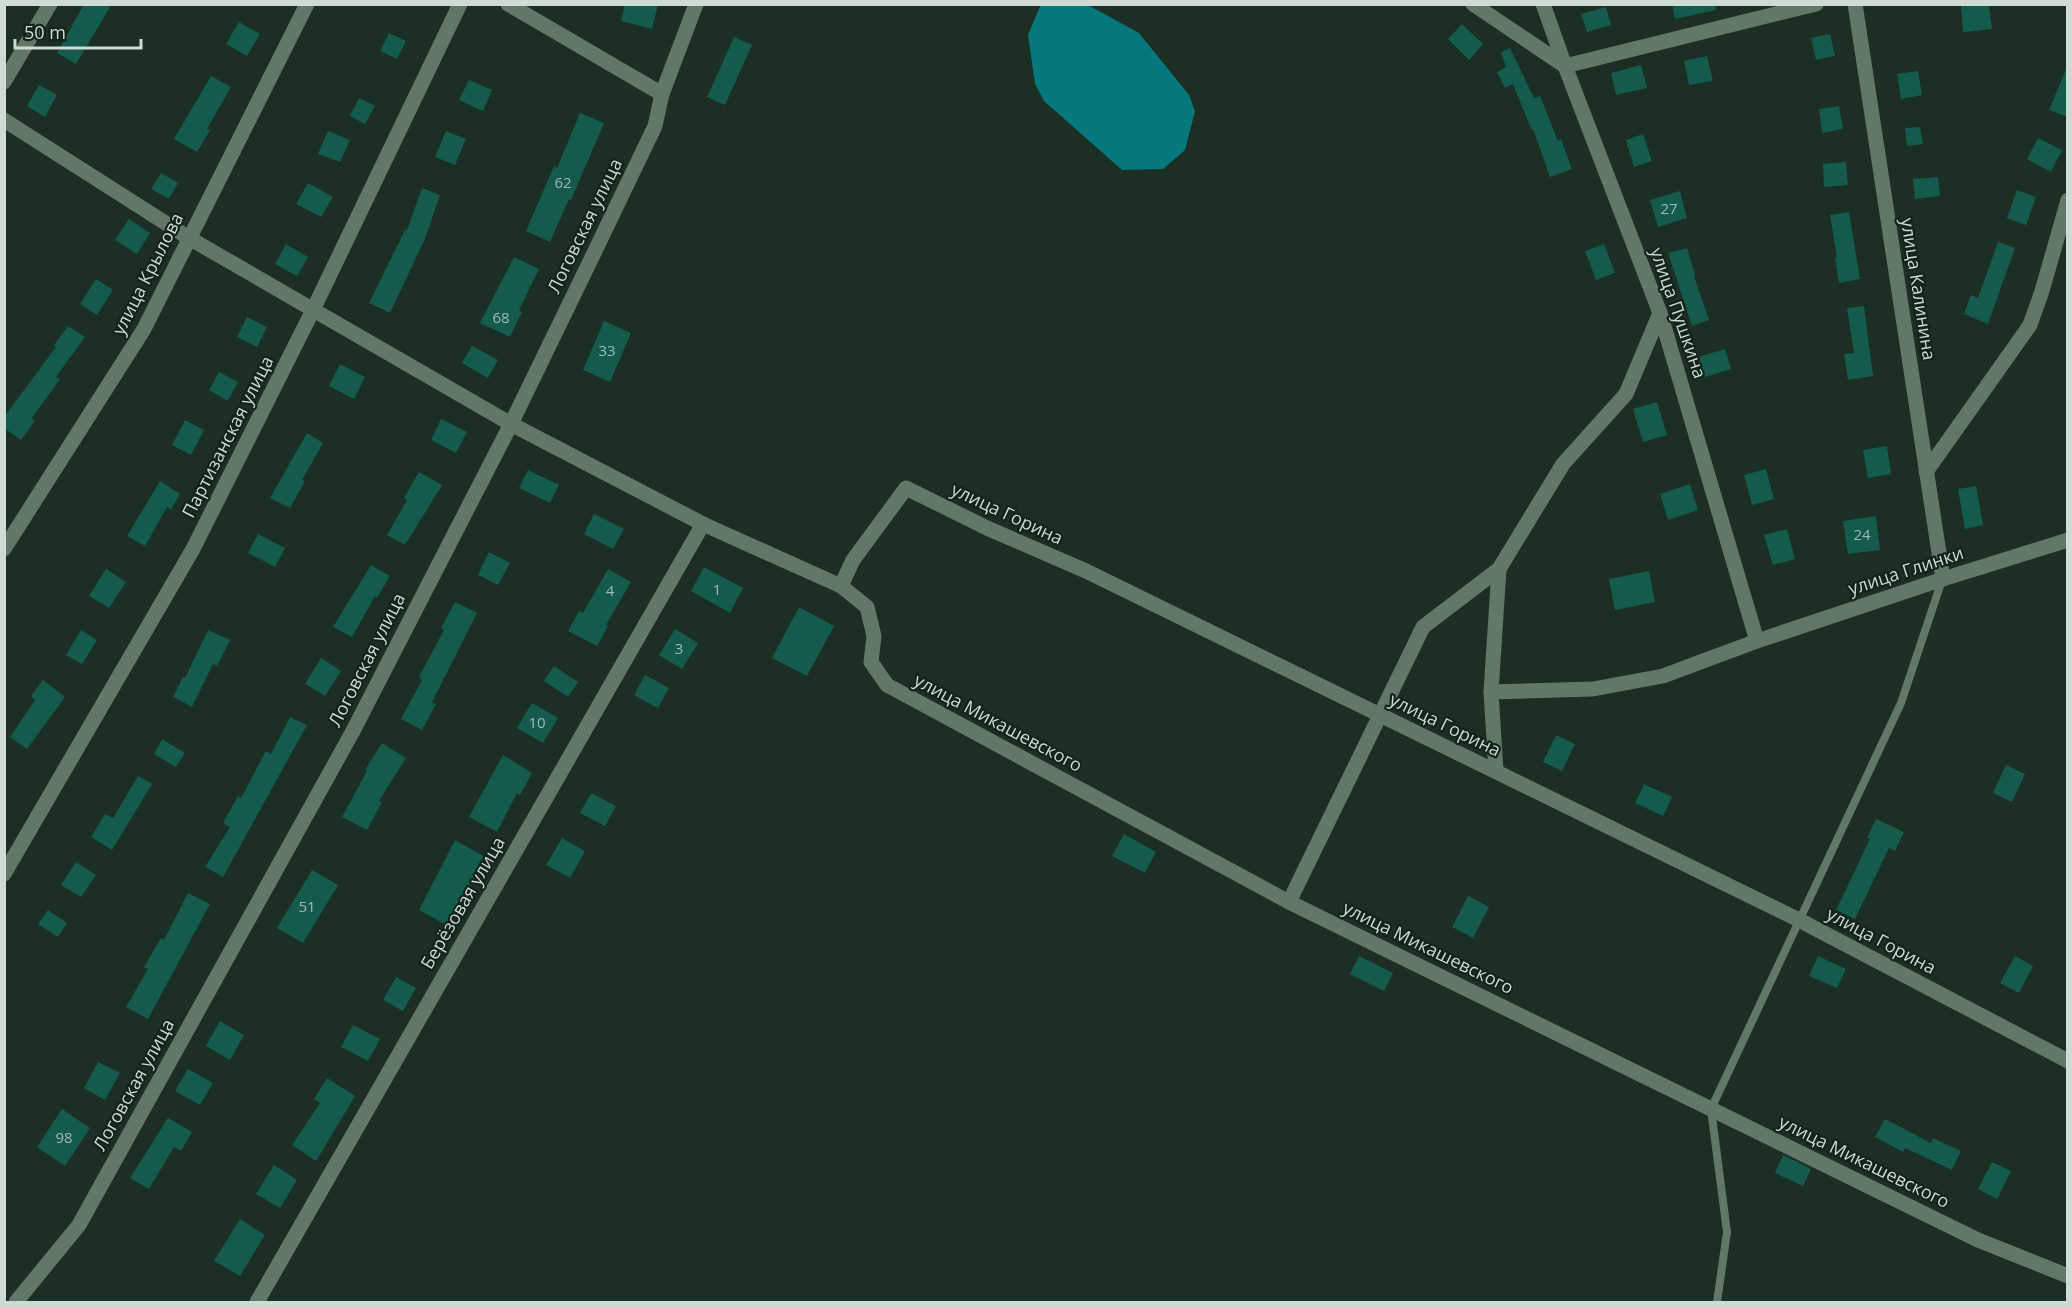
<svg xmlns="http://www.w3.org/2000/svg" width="2072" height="1307" font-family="'Open Sans',sans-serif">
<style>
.water{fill:#04787c}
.building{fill:#145a4d}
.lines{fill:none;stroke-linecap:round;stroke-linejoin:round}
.service{stroke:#617768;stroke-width:8}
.minor{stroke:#617768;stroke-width:15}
.labels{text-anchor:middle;stroke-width:4.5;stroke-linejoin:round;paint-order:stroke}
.number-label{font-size:15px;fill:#a0bab1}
.street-label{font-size:18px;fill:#cedad2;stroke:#12251a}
</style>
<rect width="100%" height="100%" fill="#1b2f23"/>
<polygon class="water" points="1041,4 1088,5 1139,33 1189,95 1195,111 1185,150 1163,169 1122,170 1044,101 1035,84 1028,35"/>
<g class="building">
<polygon points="84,4 112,4 76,64 57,53"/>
<polygon points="625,4 658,4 652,29 621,21"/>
<polygon points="1672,4 1715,4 1716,10 1675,19"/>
<polygon points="1989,4 1992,29 1963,32 1961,6"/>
<polygon points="1606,7 1611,25 1587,32 1581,14"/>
<polygon points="239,22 260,34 247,56 226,44"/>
<polygon points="1462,24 1483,44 1469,60 1448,39"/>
<polygon points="389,33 406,41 397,59 380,51"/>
<polygon points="1830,34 1835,56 1816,60 1811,38"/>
<polygon points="734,37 752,45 725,105 707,97"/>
<polygon points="1510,48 1534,98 1540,96 1558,141 1561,139 1572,169 1550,177 1533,129 1531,129 1513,84 1505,88 1497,72 1506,67 1501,52"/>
<polygon points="1707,56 1713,81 1689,85 1684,61"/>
<polygon points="1641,65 1647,88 1616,95 1611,73"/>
<polygon points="2067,67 2067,117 2049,110"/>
<polygon points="1918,71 1922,95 1901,99 1897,74"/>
<polygon points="211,76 231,87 207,129 210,130 197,152 174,139"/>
<polygon points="469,80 492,90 483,111 459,100"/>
<polygon points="39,85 57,95 45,117 27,106"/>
<polygon points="359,98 375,106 365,124 350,116"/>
<polygon points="1839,106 1843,129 1822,133 1819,109"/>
<polygon points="580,113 604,123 571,200 569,199 550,242 526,231 554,166 557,168"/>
<polygon points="1920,127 1923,144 1907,146 1905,128"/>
<polygon points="328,131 350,140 340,162 318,154"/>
<polygon points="446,131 466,139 455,165 435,157"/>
<polygon points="1643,134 1652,161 1634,167 1626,140"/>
<polygon points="2038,138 2062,150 2051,172 2027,159"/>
<polygon points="1846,162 1848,185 1824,187 1823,164"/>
<polygon points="161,173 178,183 169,199 151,189"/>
<polygon points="1938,177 1940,196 1915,199 1913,179"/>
<polygon points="308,183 333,197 321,217 296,204"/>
<polygon points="422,188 440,195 425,239 390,313 369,303 405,230 407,230"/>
<polygon points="2017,190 2036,197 2026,225 2007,218"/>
<polygon points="1680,191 1687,218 1658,227 1650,200"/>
<polygon points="1849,212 1860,279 1839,283 1835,258 1837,257 1830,215"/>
<polygon points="129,219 150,233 137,254 115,240"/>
<polygon points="1998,242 2015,248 1988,324 1964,314 1971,295 1978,298"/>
<polygon points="286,244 308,257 297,276 275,264"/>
<polygon points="1604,244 1615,273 1596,280 1585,251"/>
<polygon points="1687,248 1695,275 1694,276 1709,320 1692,326 1668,253"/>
<polygon points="514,257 539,269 519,310 522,312 510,337 480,323"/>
<polygon points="96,279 113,290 97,315 80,304"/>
<polygon points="1864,306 1873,376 1848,380 1844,354 1854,353 1847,308"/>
<polygon points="247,317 267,327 257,347 237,337"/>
<polygon points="604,321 631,333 610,382 583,370"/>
<polygon points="68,326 85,337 56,377 60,379 32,418 35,421 21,440 4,428 4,417 56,347 54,345"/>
<polygon points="472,346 498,360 488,378 462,363"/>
<polygon points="1725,349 1731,369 1705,377 1698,357"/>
<polygon points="340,364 365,377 354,399 329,386"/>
<polygon points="219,372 238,382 228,401 209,390"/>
<polygon points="1657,402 1667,435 1643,442 1633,409"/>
<polygon points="441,419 467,432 456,453 431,440"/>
<polygon points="185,420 204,430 191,455 172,445"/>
<polygon points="307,433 323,443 302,480 305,481 290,508 270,498"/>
<polygon points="1887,446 1891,474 1868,478 1863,450"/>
<polygon points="1766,469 1774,499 1752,505 1744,475"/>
<polygon points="528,470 559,485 550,503 519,488"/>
<polygon points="419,472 442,485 405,545 387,535 407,500 404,498"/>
<polygon points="160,481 180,494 171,510 167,507 145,546 127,536"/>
<polygon points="1690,484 1698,510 1668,520 1660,494"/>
<polygon points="1976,486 1983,525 1965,529 1958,489"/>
<polygon points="594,514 624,529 613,549 584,534"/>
<polygon points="1876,516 1880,550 1848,554 1843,521"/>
<polygon points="1787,529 1795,559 1773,565 1764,535"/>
<polygon points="258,534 285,548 275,567 248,553"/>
<polygon points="489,552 510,563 498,585 478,575"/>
<polygon points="371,565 390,576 377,598 375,596 352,637 333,627"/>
<polygon points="704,567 743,588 730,613 691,591"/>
<polygon points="106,569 126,582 109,608 89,596"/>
<polygon points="608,569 631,582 606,625 608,626 597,646 568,631 579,611 583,613"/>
<polygon points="1649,571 1655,602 1615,610 1609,579"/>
<polygon points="455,602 477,613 432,702 436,704 422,730 401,719 422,680 419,677 444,630 441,628"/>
<polygon points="799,607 834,626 807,676 772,658"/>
<polygon points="675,629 698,643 682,669 659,655"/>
<polygon points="81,630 97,640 82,664 66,655"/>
<polygon points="208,630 230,640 217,666 213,664 192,707 173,697 183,677 185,678"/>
<polygon points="321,658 341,671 325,696 305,684"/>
<polygon points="554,666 578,682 568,697 544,681"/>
<polygon points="645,675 669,688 658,708 634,695"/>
<polygon points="43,680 65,697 27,749 10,737 35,700 31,696"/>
<polygon points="532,703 558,718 543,743 517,728"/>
<polygon points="290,717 307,725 223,877 205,867 230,827 223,823 238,796 241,798 266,751 271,754"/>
<polygon points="1556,735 1575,744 1562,771 1543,762"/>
<polygon points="162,739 185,753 176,767 154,754"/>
<polygon points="382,743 406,758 379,801 382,802 367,830 342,817 367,771 365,770"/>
<polygon points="503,755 532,773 520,795 517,793 497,832 469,817"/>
<polygon points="2006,765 2025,774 2012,802 1993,793"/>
<polygon points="138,776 152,784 112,850 91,837 105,814 113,818"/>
<polygon points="1644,784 1672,797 1663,816 1635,803"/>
<polygon points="591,793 616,806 605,826 580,813"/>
<polygon points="1876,819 1904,832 1895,851 1889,848 1855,919 1836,910 1870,839 1867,838"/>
<polygon points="1124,834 1156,852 1145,873 1112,856"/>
<polygon points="562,838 585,851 570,878 546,865"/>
<polygon points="455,840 485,857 448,926 419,910"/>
<polygon points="76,862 96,875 81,897 61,885"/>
<polygon points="312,870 338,885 303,943 277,928"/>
<polygon points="188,893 210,904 148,1019 126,1007 148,969 144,967 161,938 164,940"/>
<polygon points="1468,896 1489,907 1473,938 1452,927"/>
<polygon points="48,910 67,923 58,937 38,924"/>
<polygon points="1359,956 1393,973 1384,991 1350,974"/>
<polygon points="1818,956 1846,969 1837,988 1809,976"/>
<polygon points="2015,956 2033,966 2019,993 2000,983"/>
<polygon points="396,977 416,988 403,1011 383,1000"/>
<polygon points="220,1021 244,1035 230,1060 206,1046"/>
<polygon points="353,1025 380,1039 368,1061 341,1047"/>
<polygon points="98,1062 120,1073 105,1100 84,1088"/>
<polygon points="188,1069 213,1083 200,1105 175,1091"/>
<polygon points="327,1078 355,1096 316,1161 292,1145 320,1103 314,1099"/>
<polygon points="62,1109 90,1128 65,1166 37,1147"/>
<polygon points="168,1118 192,1132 181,1151 174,1147 149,1189 130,1178"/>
<polygon points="1885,1119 1931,1143 1933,1138 1961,1151 1952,1170 1905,1148 1903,1152 1875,1137"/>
<polygon points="1783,1155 1811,1169 1803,1186 1775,1173"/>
<polygon points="1992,1162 2011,1171 1997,1199 1978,1189"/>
<polygon points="274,1165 297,1180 280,1208 256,1194"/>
<polygon points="240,1219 265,1235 240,1276 214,1261"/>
</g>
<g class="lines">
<polyline class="service" points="1717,1302 1727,1232 1711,1109 1901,703 1942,580"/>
<g class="minor">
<polyline points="508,4 662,94"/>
<polyline points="1473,4 1565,66 1816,4"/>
<polyline points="1543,4 1565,66 1660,313 1757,641"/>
<polyline points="1855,4 1943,579"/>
<polyline points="4,82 50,4"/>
<polyline points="4,120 189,238 511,424 703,524 841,586 867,607 874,636 871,662 887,685 1289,902 1978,1240 2068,1276"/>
<polyline points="1926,472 2030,325 2042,291 2068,200"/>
<polyline points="4,549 144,329 307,4"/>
<polyline points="841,586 853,560 906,488 987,528 1086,571 1799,920 2068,1061"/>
<polyline points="1491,692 1593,689 1663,676 1757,641 1943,579 2068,540"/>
<polyline points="1496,771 1491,692 1499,569"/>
<polyline points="4,874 193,549 313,310 460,4"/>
<polyline points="1289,902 1423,627 1499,569 1563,464 1626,394 1660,313"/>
<polyline points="16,1302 79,1225 353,731 511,424 595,251 655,126 662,94 696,4"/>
<polyline points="257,1302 703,524"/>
</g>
</g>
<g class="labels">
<g class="number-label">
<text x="563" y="188">62</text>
<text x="1669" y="214">27</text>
<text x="501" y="323">68</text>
<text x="607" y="356">33</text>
<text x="1862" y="540">24</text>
<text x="717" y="595">1</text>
<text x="610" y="596">4</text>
<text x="679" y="654">3</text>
<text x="537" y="728">10</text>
<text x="307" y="912">51</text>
<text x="64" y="1143">98</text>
</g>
<g class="street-label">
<text transform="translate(585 226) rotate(-64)" y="6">Логовская улица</text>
<text transform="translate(148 274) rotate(-63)" y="6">улица Крылова</text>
<text transform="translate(1918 289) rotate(81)" y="6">улица Калинина</text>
<text transform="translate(1678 313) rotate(71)" y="6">улица Пушкина</text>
<text transform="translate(228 437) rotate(-63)" y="6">Партизанская улица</text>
<text transform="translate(1007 514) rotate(25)" y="6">улица Горина</text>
<text transform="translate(1906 571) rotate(-18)" y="6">улица Глинки</text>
<text transform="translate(367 660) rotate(-63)" y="6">Логовская улица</text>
<text transform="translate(998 723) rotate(28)" y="6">улица Микашевского</text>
<text transform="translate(1445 725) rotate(26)" y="6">улица Горина</text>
<text transform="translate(463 903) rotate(-60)" y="6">Берёзовая улица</text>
<text transform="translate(1881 941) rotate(28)" y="6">улица Горина</text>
<text transform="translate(1428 948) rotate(26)" y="6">улица Микашевского</text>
<text transform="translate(134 1085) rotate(-61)" y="6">Логовская улица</text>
<text transform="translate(1864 1162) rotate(26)" y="6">улица Микашевского</text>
</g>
</g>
<rect width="2072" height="1307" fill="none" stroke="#cedad2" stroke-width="12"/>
<path d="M15 39v9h126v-9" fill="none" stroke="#cedad2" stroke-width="3"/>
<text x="24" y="39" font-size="18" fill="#cedad2" stroke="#12251a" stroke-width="4.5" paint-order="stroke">50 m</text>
</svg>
